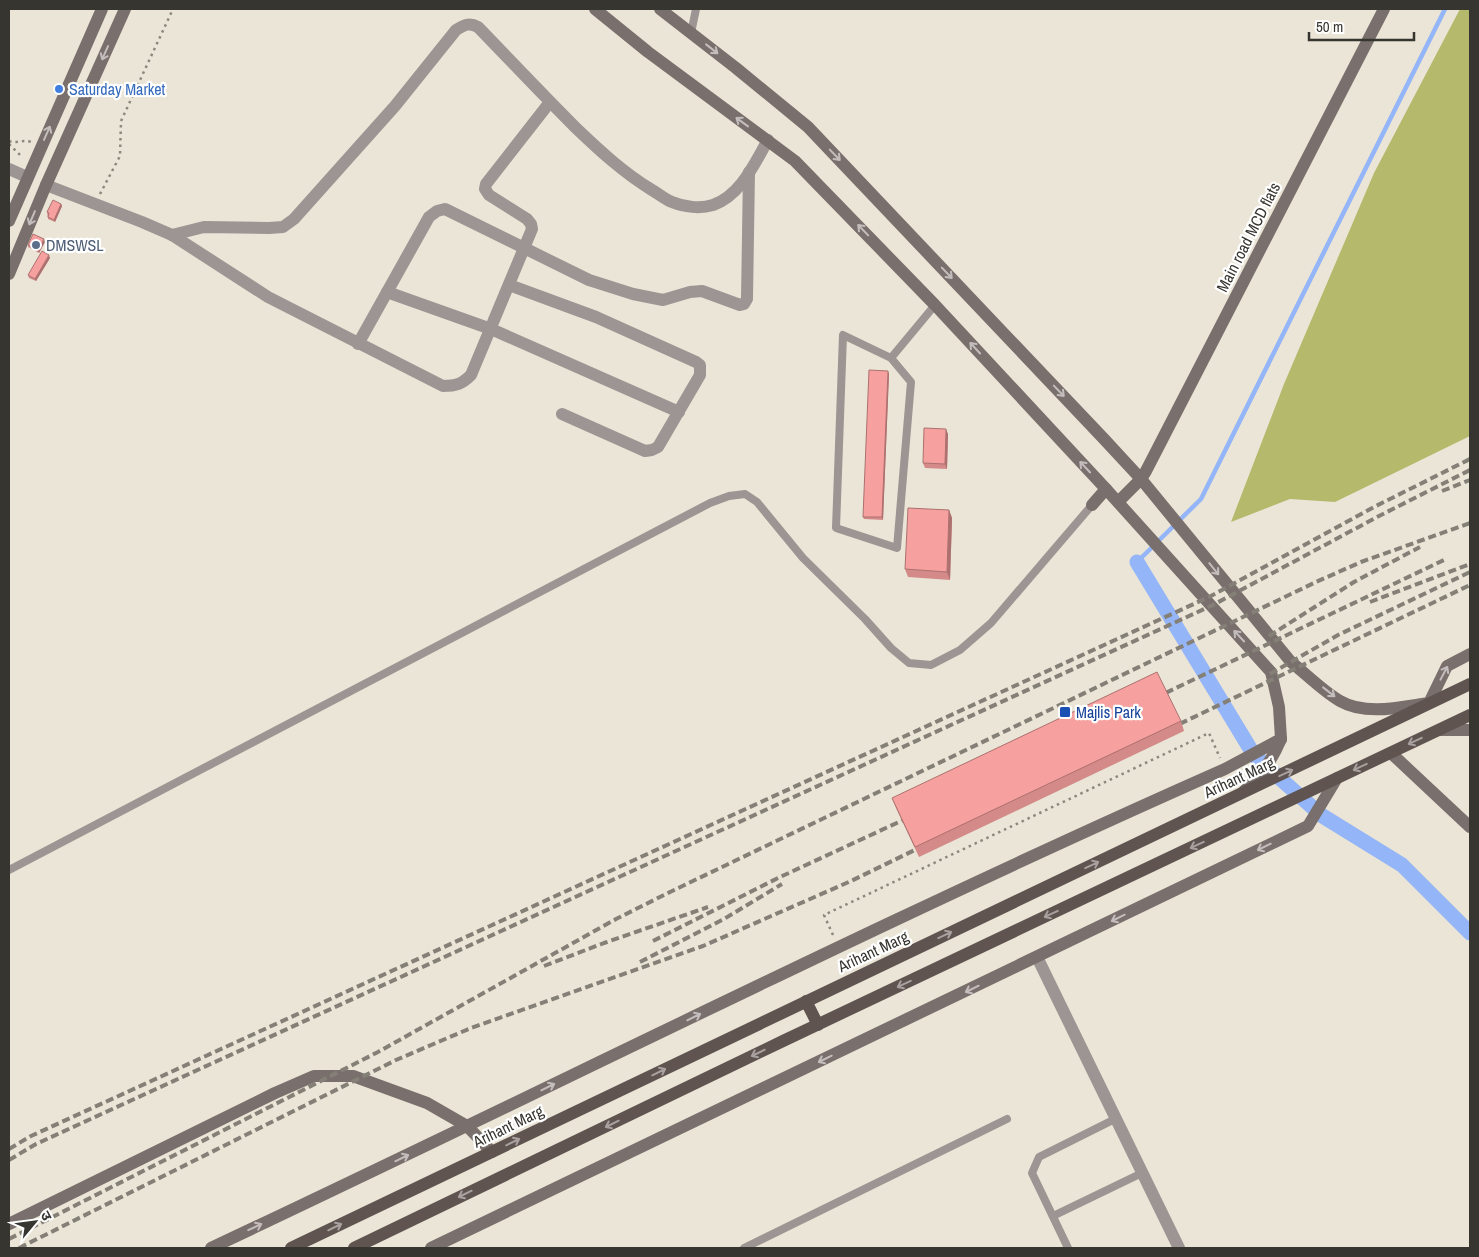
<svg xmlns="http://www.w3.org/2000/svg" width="1479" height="1257" font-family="'Archivo Narrow','Noto Sans Devanagari',sans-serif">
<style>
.green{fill:#b4b96b}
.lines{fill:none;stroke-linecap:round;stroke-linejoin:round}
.stream{stroke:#94b5f7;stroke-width:4.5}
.canal{stroke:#94b5f7;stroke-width:15}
.path{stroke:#8c887e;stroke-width:2.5;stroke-dasharray:2.5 4;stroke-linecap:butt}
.lane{stroke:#9c9593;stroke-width:8}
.street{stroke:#9c9593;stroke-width:12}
.secondary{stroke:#796f6c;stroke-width:12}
.primary{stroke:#605451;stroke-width:12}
.rail{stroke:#848077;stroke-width:4;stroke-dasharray:8 4;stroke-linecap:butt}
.wall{fill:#d48a89}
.shaded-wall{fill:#ac716f}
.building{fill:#f6a19f;stroke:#ac716f}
.oneway{stroke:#c3bebd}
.oneway2{stroke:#a8a19f}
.shop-dot{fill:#3f7fe0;stroke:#fff;stroke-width:2}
.service-dot{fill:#5c6f8a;stroke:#fff;stroke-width:2}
.transit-dot{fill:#1a4fb4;stroke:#fff;stroke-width:2}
.labels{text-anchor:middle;stroke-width:4.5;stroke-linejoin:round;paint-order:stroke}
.shop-label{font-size:16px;fill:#366cbe;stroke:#fff;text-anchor:start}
.street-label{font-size:16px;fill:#37352f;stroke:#fff}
.service-label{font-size:16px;fill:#4e5e75;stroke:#fff;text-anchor:start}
.transit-label{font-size:16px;fill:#164399;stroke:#fff;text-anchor:start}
</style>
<rect width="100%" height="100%" fill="#eae5d6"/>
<polygon class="green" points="1460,9 1470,9 1470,436 1335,502 1290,499 1231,522 1284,384 1374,173"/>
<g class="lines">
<polyline class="stream" points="1137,562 1201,499 1445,9"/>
<polyline class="canal" points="1137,562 1254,755 1321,815 1402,865 1470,933"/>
<g class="path">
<path d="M 9,141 C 17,144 23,139 31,142"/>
<polyline points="9,144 21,156"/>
<polyline points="100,194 120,156 121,121 173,9"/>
<polyline points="833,935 824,915 1209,733 1220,758"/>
</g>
<g class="lane">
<polyline points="691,33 696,9"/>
<polyline points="891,358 843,335 836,528 897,548 911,382 891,358 935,305"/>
<polyline points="9,870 710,503 729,496 745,494 757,502 803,558 865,619 891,648 909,663 931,665 960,650 991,623 1092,505"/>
<polyline points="1053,1216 1142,1173"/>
<polyline points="744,1248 1007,1119"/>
<polyline points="1068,1248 1032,1173 1039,1157 1115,1119"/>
</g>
<g class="street">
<polyline points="9,169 27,177"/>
<path d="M 46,185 L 142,222 L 172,235 L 268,297 L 443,386 C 456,386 462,384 471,375 L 532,229 L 531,224 L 527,219 L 489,195 L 485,189 L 486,184 L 550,102"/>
<path d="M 172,235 L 204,227 L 269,228 L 283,227 L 294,219 L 395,106 L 456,30 C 464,25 469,22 478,27 C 511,61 543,95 576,128 C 600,151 624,173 652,190 C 659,194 665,199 672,202 C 684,207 700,209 713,205 C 741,195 754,164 768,140"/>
<polyline points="509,285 596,317 696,362 700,365 700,375 658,447 652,450 645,451 562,414"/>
<polyline points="387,292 491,329 679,412"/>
<polyline points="358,344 429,217 437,211 445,209 589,280 633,294 663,300 690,292 702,291 740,305 744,304 747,299 749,172"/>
<polyline points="1037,957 1179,1248"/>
</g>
<g class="secondary">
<path d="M 660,9 L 736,68 L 808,127 L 1104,439 L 1141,479 L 1291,662 C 1306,674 1324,692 1340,701 C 1366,716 1401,707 1429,703 L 1447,666 L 1470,654"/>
<polyline points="9,221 102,9"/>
<polyline points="9,274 46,185 125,9"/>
<polyline points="1118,502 1141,479 1146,471 1384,9"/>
<polyline points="1092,505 1106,489"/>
<polyline points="1440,730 1470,730"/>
<polyline points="1391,753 1470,827"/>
<path d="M 1244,791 C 1262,774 1271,762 1281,739"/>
<polyline points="9,1224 275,1093 314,1076 353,1076 427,1103 467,1126 492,1152"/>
<path d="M 211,1248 C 549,1089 883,920 1225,769 L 1281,739 L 1279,707 L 1271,672 L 1106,489 L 935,305 L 795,161 L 648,52 L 595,9"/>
<polyline points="431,1248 1308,826 1337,778"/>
</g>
<g class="primary">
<polyline points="806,1001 818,1025"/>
<polyline points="291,1248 1470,684"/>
<polyline points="354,1248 783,1041 1470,715"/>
</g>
<g class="rail">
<polyline points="1442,491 1470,480"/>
<polyline points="1370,602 1470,564"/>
<polyline points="1269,636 1354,582 1420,547"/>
<polyline points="1270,674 1338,635 1470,572"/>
<polyline points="1155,698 1446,559"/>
<polyline points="1169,729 1470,585"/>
<polyline points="653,941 778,878 914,815"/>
<polyline points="640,962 724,919 782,884"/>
<polyline points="544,966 604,943 708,907"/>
<polyline points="9,1149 31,1136 1209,597 1374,507 1470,459"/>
<polyline points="9,1160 36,1144 1213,605 1379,516 1470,470"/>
<polyline points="9,1239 378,1052 616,919 670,892 1316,582 1361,562 1470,523"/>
<polyline points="19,1248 396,1060 471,1028 703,946 851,881 927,844"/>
</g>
</g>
<g class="wall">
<polygon points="61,204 62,206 55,222 48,219 47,212"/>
<polygon points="45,242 39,253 28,247 28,245"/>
<polygon points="50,258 36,281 29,278 28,275"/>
<polygon points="889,374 883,520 864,519 863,517"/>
<polygon points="948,434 947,469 925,468 923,463"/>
<polygon points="949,510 952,518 950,580 908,577 905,569"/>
<polygon points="1181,721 1184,731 919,857 896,808 892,798"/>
</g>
<g class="shaded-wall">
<polygon points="61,204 62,206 55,222 54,220"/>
<polygon points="44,239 45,242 39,253 38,250"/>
<polygon points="49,255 50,258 36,281 35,279"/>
<polygon points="888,371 889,374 883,520 882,517"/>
<polygon points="946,429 948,434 947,469 945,464"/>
<polygon points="949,510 952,518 950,580 947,572"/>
</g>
<g class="building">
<polygon points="53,200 61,204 54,220 48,217 49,213 47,212"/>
<polygon points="33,234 44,239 38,250 28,245"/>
<polygon points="42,251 49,255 35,279 28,275"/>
<polygon points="869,370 888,371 882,517 863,517"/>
<polygon points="924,428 946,429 945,464 923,463"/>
<polygon points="908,508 949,510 947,572 905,569"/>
<polygon points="1157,672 1181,721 915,847 892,798"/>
</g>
<defs><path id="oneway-shaft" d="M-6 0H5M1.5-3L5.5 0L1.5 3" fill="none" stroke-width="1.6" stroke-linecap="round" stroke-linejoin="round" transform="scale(1.25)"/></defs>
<g class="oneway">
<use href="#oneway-shaft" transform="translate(712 49) rotate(38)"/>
<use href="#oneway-shaft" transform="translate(105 53) rotate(114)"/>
<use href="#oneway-shaft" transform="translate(742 122) rotate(-144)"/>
<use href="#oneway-shaft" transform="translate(47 133) rotate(-66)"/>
<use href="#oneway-shaft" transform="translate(835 155) rotate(46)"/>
<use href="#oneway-shaft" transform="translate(32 218) rotate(113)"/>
<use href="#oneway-shaft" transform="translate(863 230) rotate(-134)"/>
<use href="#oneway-shaft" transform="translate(947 273) rotate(46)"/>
<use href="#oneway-shaft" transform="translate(975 348) rotate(-133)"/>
<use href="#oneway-shaft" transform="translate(1059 391) rotate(46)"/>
<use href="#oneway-shaft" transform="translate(1085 467) rotate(-133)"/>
<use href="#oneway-shaft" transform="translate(1214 569) rotate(51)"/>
<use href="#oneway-shaft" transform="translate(1239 636) rotate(-133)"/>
<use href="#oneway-shaft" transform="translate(1444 673) rotate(-62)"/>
<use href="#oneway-shaft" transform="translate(1329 692) rotate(38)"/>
<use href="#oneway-shaft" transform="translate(1264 847) rotate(154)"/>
<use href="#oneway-shaft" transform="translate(1118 918) rotate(154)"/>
<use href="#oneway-shaft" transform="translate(972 989) rotate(154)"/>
<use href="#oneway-shaft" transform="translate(694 1017) rotate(-26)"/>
<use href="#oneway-shaft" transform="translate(825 1059) rotate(154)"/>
<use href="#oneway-shaft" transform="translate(548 1087) rotate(-26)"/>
<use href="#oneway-shaft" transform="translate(402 1158) rotate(-26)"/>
<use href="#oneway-shaft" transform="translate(255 1227) rotate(-25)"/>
</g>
<g class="oneway2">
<use href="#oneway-shaft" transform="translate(1415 741) rotate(155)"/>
<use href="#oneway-shaft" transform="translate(1360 767) rotate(155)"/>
<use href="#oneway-shaft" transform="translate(1286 773) rotate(-25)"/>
<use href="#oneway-shaft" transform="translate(1197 845) rotate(155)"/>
<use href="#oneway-shaft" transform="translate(1092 865) rotate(-25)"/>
<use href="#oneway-shaft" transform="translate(1051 914) rotate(155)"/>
<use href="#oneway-shaft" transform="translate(945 935) rotate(-25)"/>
<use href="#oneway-shaft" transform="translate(904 984) rotate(155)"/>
<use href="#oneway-shaft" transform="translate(758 1053) rotate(154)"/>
<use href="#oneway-shaft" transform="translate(659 1072) rotate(-26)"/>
<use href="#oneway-shaft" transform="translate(612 1124) rotate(154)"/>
<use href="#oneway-shaft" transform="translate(513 1142) rotate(-26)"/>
<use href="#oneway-shaft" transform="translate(465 1194) rotate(154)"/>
<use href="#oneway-shaft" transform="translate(335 1227) rotate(-26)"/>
</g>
<circle class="shop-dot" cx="59" cy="89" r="5"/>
<circle class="service-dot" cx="36" cy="245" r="5"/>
<rect class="transit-dot" x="1059" y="706" width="12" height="12" rx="2.5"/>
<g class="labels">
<g class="shop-label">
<text x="69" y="95">Saturday Market</text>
</g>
<g class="street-label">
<text transform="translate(1248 237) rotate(-63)" y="6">Main road MCD flats</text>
<text transform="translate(1239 777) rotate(-25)" y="6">Arihant Marg</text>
<text transform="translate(873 951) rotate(-25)" y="6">Arihant Marg</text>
<text transform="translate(508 1126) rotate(-26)" y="6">Arihant Marg</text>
</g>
<g class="service-label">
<text x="46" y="251">DMSWSL</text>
</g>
<g class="transit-label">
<text x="1076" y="718">Majlis Park</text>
</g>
</g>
<rect width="1479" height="1257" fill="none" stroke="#37352f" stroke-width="20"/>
<g transform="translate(35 1222) rotate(61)" stroke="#ffffff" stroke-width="4" paint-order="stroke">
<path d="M0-4L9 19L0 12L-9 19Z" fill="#37352f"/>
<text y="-8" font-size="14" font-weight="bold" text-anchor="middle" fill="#37352f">उ</text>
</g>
<path d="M1309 32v8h105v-8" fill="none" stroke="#37352f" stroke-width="2.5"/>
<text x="1316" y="32" font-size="15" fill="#37352f" stroke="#ffffff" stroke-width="4" paint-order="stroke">50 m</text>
</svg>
